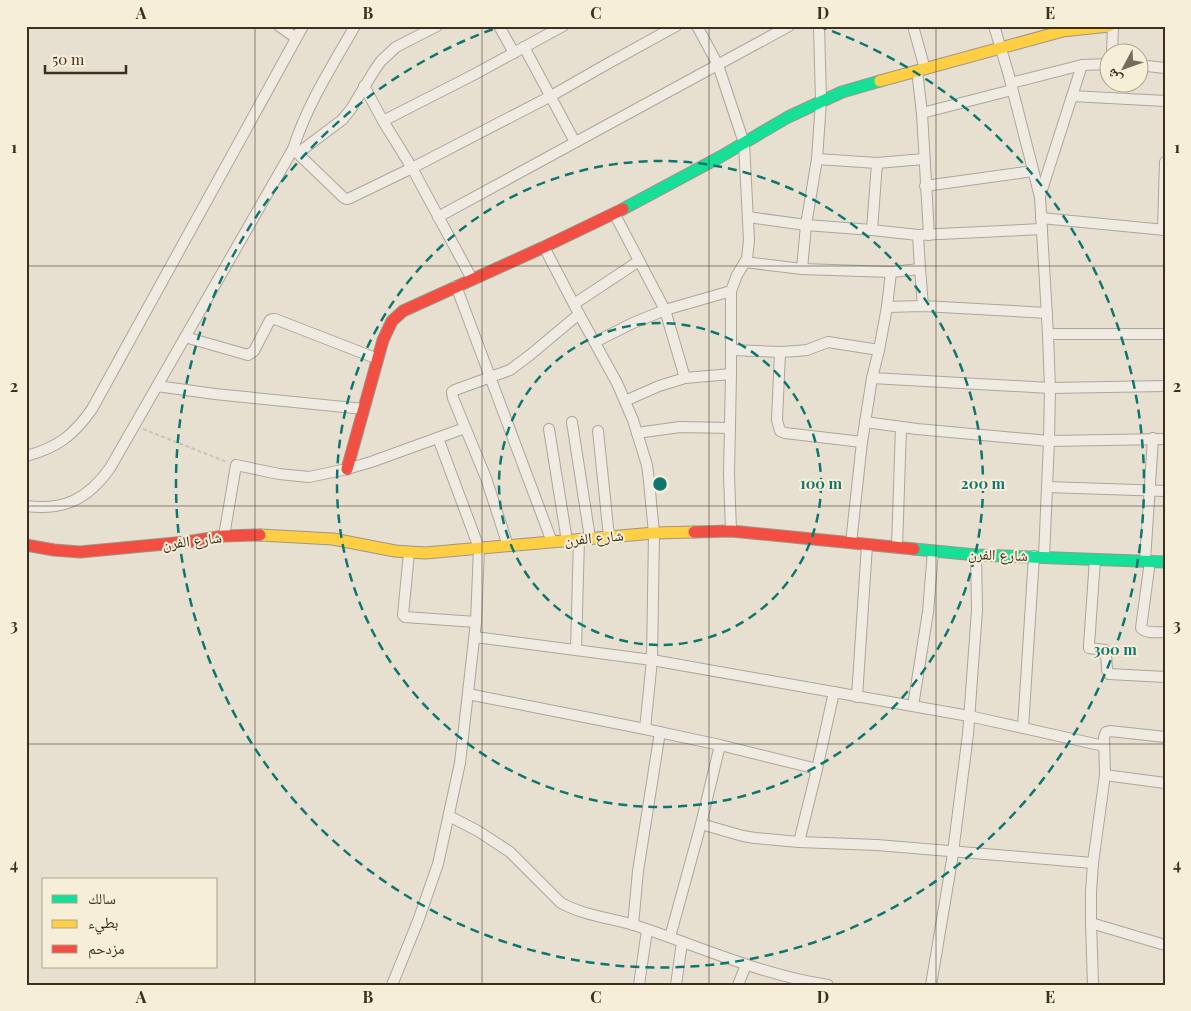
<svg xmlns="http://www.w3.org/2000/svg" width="1191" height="1011" font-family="'Playfair Display','Noto Naskh Arabic',serif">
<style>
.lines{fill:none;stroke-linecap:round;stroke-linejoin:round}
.street-casing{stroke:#ada599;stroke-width:12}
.fast-casing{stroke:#9c958a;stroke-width:13}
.slow-casing{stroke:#9c958a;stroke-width:13}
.jam-casing{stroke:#9c958a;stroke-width:13}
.path{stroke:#c8c2b9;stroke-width:2;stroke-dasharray:4 2.5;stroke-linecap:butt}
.street{stroke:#efebe3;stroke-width:10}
.fast{stroke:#16e098;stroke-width:11}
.slow{stroke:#ffcf43;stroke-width:11}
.jam{stroke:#f24e42;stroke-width:11}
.grid{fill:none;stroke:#3d2e20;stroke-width:1;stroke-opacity:0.55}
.ring{fill:none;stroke:#0f766e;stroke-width:2.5;stroke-dasharray:9 6}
.labels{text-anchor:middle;stroke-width:4;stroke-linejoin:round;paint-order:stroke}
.street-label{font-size:15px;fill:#3d2e20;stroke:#f7eed8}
.centre{fill:#0f766e;stroke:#f7eed8;stroke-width:2.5}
.ring-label{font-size:15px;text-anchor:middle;font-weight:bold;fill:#0f766e;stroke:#f7eed8;stroke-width:4;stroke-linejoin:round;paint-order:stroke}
.neatline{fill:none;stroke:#3d2e20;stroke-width:2}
.grid-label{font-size:16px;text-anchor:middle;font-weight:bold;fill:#3d2e20}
</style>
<rect width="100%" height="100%" fill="#e7e0d1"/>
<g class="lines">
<defs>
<g id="street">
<polyline points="279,26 296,38"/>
<polyline points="499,26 514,53"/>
<polyline points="697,26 718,65 744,143 749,240 747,259 737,275 731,291 731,374 729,474 731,531"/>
<polyline points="913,26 925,69"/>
<polyline points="994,26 1008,72 1040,197 1048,334 1050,388 1049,441 1044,557"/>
<polyline points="524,47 575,142"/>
<polyline points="1112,52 1113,26"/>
<polyline points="1138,65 1165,68"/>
<polyline points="917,71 922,113 929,235"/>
<polyline points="1011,83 1082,65 1108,64"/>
<polyline points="364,86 383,121 412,168 472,279"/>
<polyline points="1072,96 1165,101"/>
<polyline points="922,113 1012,90"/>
<polyline points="383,121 475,74 563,26"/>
<polyline points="293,149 344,198 347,199 350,198 412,168 551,96 607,64 676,26"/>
<polyline points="298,153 342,120 351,109 374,71 381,61 396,47 437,26"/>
<polyline points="817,159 877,163 924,159"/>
<polyline points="925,186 1033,171"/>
<polyline points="1040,196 1082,65"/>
<polyline points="614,213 665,310 685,378"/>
<polyline points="438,217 789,26"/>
<polyline points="748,217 806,225 872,230 918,235 1042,229"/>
<polyline points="1041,218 1165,230"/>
<polyline points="872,230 877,163"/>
<polyline points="1163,230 1165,162"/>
<polyline points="918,235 920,269 923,306"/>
<polyline points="544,247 579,314 617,383 633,420 647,465 649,481 654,533 652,660 645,729"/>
<polyline points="745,262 802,269 891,272 920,269"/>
<polyline points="802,269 806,225 817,159 821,101 819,26"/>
<polyline points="456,286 552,542"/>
<polyline points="574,304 639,261"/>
<polyline points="887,307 923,306 1047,313"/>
<polyline points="1048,334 1165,334"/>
<polyline points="185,337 248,355 254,351 270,320 275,319 378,359"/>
<polyline points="595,342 633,323 665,310 731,291"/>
<polyline points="731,350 780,352 797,351 807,350 828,342 879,350"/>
<polyline points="780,352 777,420 780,431 785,433 862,442"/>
<polyline points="872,378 1050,388 1165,386"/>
<polyline points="157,386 215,394 364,409"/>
<polyline points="625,401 659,386 685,378 731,374"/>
<polyline points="572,422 590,538"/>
<polyline points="865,422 917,429 1049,441 1165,439"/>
<polyline points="549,429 567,541"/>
<polyline points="598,431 609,537"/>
<polyline points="637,433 680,427 730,428"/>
<path d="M 26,456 C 57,448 74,435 92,409 L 303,26"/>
<polyline points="1047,487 1165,491"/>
<path d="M 26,506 C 64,511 88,499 110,468 L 293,149 C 307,105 332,66 355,26"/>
<polyline points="224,536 236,465 279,474 309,477 347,469 371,462 465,428"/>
<polyline points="851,543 862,442 872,378 879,350 887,307 891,272"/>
<polyline points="508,546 486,478 453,398 452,392 455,390 510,370 530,355 579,314"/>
<polyline points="897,548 901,427"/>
<polyline points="409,553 403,615 405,617 476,622"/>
<polyline points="1095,559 1089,645 1089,648 1105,650 1106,653 1107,670 1109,674 1165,677"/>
<polyline points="1145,561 1153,438"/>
<path d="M 1150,561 L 1141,628 C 1146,634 1157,632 1165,632"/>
<polyline points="475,637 652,660 969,716 1104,746"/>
<polyline points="576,650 579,539"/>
<polyline points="468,694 645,729 720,745 817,769"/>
<polyline points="857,697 867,545"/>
<polyline points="913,706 928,612 933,551"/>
<polyline points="1023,728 1034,556"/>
<polyline points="1105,775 1165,783"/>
<path d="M 449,816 L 478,831 L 510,852 L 561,903 C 583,915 610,918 634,925 C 699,946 761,975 828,985"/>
<polyline points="701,824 743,836 755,838 799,842 877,845 1093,863"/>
<polyline points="799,842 817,769 834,692"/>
<polyline points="1091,923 1165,945"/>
<polyline points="633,925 638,871 660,732"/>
<polyline points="670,937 701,824 720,745"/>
<polyline points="392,985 418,921 438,864 460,763 476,622 479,548 438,438"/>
<polyline points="639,985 647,930"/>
<polyline points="676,985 682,942"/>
<polyline points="738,985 746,965"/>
<polyline points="931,985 952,860 968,734 977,610 976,555"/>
<polyline points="1093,985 1091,923 1091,892 1093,863 1105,775 1104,737 1106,732 1110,731 1165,737"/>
</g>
<g id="fast">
<polyline points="623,209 720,157 788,117 842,92 880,81"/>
<polyline points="914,549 976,555 1165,562"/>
</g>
<g id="slow">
<polyline points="880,81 1063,31 1109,26"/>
<polyline points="260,535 333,539 395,551 425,553 654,533 694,532"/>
</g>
<g id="jam">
<polyline points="347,469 383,340 392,321 403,311 544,247 623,209"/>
<polyline points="694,532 731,531 914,549"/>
<polyline points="26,545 54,550 80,552 186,542 224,536 260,535"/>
</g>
</defs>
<use href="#street" class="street-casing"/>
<use href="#fast" class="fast-casing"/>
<use href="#slow" class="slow-casing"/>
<use href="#jam" class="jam-casing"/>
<polyline class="path" points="143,429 227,462"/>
<use href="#street" class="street"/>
<use href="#fast" class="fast"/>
<use href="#slow" class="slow"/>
<use href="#jam" class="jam"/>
</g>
<path class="grid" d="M 255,26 L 255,985M 482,26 L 482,985M 709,26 L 709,985M 936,26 L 936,985M 26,266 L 1165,266M 26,506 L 1165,506M 26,744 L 1165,744"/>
<g class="ring">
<circle cx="660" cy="484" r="161"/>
<circle cx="660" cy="484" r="323"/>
<path d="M818 26A484 484 0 1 1 502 26"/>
</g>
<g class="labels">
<g class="street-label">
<text transform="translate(594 538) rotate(-5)" y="5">شارع الفرن</text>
<text transform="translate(192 541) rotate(-7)" y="5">شارع الفرن</text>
<text transform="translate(998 555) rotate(2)" y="5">شارع الفرن</text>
</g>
</g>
<circle cx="660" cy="484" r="8" class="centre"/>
<g class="ring-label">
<text x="821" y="489">100 m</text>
<text x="983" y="489">200 m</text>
<text x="1115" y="655">300 m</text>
</g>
<rect width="1191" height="1011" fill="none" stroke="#f7eed8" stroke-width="55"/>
<rect x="42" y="878" width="175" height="90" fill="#f7eed8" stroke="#ada18e"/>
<rect x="52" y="895" width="25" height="8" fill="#16e098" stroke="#ada18e"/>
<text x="88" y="904" font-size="15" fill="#3d2e20">سالك</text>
<rect x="52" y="920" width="25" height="8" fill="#ffcf43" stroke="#ada18e"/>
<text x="88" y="928" font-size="15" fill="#3d2e20">بطيء</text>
<rect x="52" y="945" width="25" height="8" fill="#f24e42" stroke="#ada18e"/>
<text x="88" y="954" font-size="15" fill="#3d2e20">مزدحم</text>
<g transform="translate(1124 68) rotate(229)"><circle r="24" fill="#f7eed8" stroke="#ada18e"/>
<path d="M0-4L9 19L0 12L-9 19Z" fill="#786c5e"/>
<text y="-8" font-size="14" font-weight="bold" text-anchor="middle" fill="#3d2e20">ش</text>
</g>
<path d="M45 65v8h81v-8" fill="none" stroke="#3d2e20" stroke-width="2.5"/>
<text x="52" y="65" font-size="15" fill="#3d2e20" stroke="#f7eed8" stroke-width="4" paint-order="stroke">50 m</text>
<rect x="28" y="28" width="1136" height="956" class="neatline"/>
<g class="grid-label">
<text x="141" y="19">A</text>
<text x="368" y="19">B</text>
<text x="596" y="19">C</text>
<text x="823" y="19">D</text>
<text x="1050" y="19">E</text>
<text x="14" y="153">1</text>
<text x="1177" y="153">1</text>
<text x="14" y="392">2</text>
<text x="1177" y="392">2</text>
<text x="14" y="631">3</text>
<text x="1177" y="631">3</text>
<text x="14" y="870">4</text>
<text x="1177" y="870">4</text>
<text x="141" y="1003">A</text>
<text x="368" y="1003">B</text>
<text x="596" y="1003">C</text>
<text x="823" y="1003">D</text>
<text x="1050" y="1003">E</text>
</g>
</svg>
